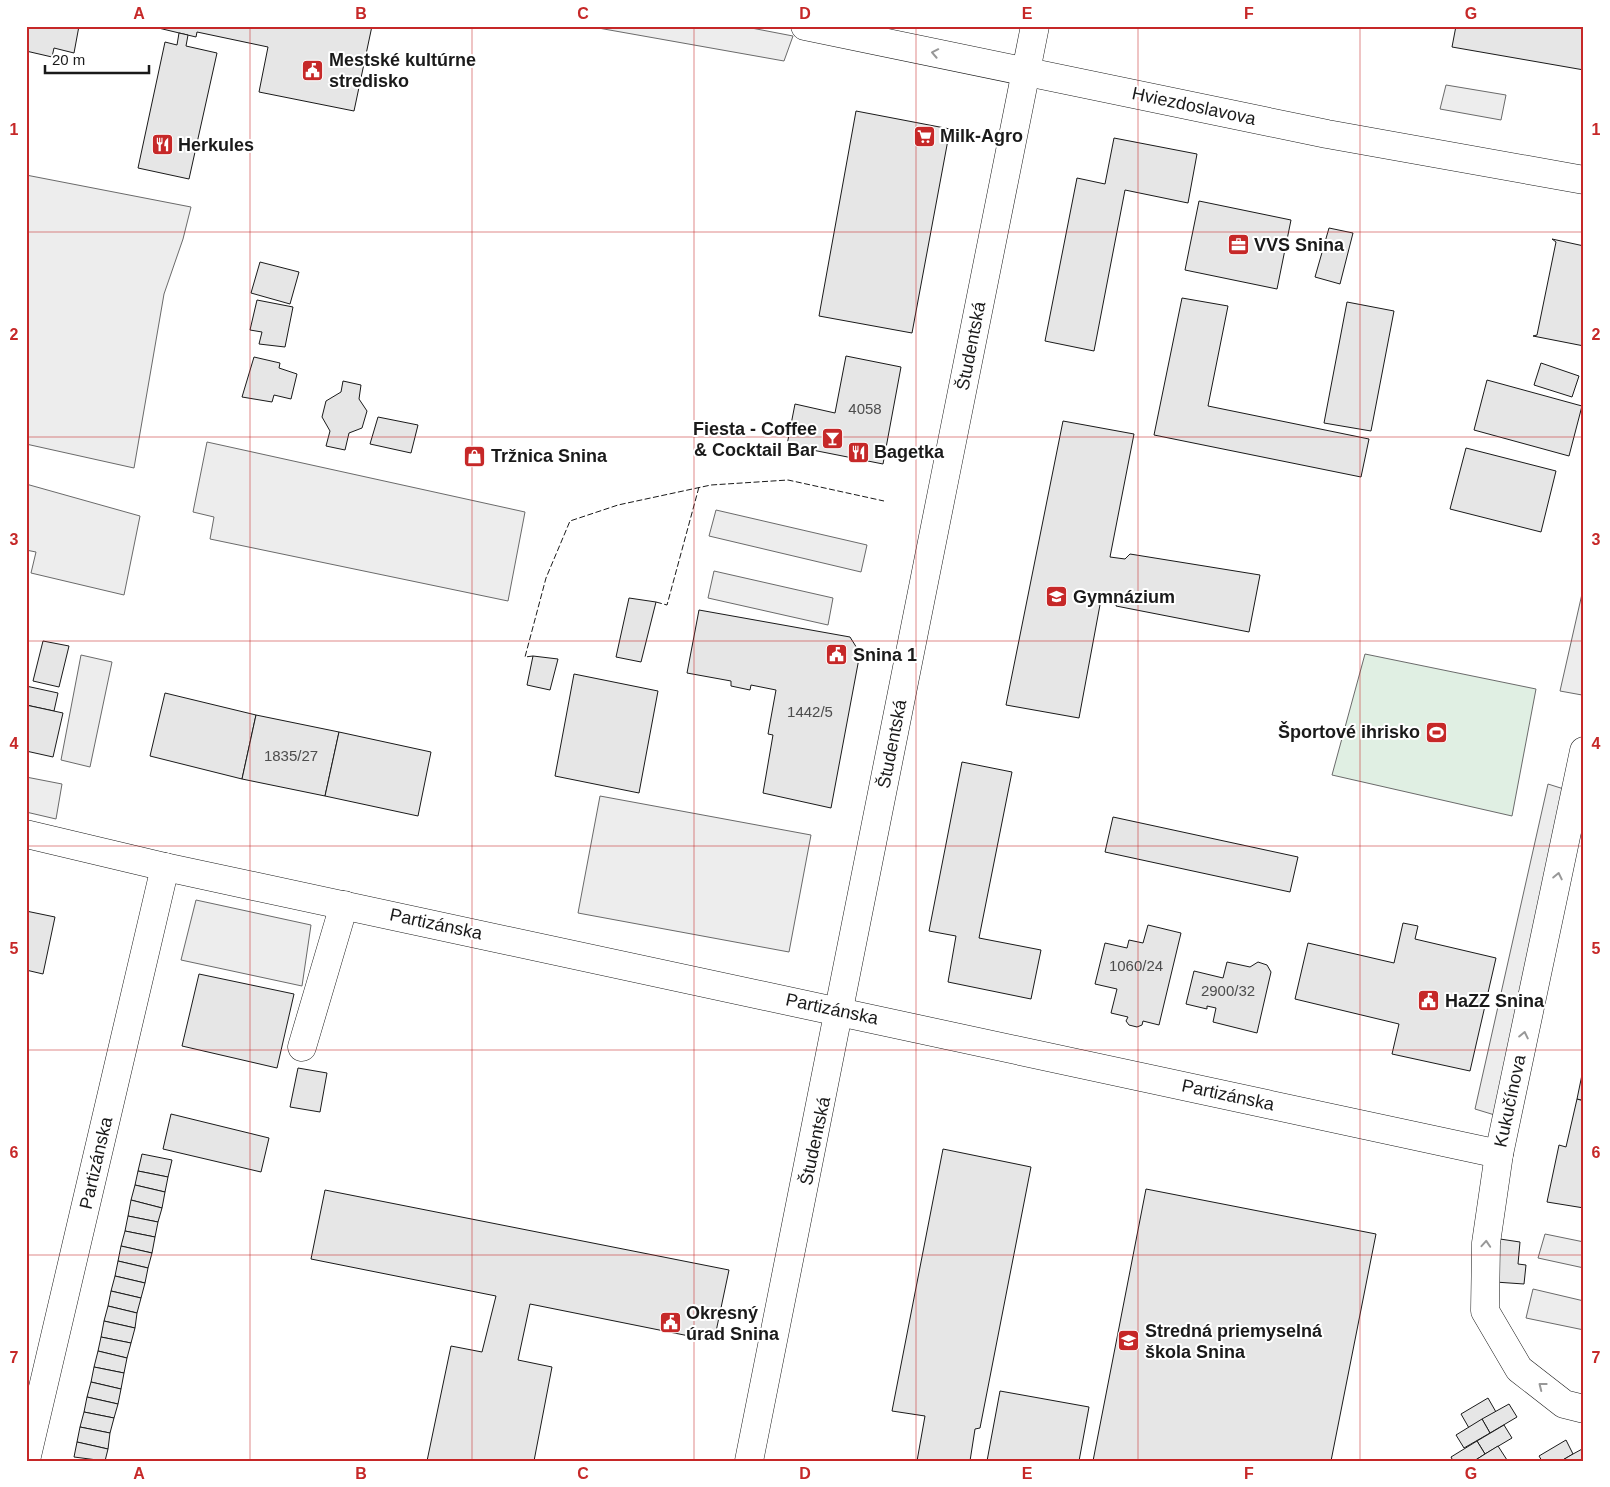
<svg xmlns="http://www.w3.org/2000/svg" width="1610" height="1487" font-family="Helvetica,sans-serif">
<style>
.green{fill:#e0efe3;stroke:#6a6a6a}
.parking{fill:#ededed;stroke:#6a6a6a}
.building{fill:#e6e6e6;stroke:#1a1a1a}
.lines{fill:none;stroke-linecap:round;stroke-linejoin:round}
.minor-casing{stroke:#1a1a1a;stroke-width:29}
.minor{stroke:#fff;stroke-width:28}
.fence{stroke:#1a1a1a;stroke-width:1;stroke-dasharray:6 2.5;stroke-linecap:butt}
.oneway{stroke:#989898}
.grid{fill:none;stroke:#c62828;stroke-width:1;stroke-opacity:0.55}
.labels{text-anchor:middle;stroke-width:4;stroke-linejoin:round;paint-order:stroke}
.number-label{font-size:15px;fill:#4d4d4d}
.poi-label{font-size:18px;font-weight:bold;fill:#1a1a1a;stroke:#fff;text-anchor:start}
.street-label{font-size:18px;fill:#1a1a1a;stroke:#fff}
.neatline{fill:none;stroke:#c62828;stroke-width:2}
.grid-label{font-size:16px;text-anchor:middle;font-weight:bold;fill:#c62828}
</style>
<rect width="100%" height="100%" fill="#fff"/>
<polygon class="green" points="1365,654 1536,689 1512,816 1332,775"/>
<g class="parking">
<polygon points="587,26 741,26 793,36 784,61"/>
<polygon points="1446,85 1506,95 1501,120 1440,109"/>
<polygon points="26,175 191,207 183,239 164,294 134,468 26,444"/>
<polygon points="207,442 525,512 508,601 210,539 214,517 193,512"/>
<polygon points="26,484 140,516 124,595 31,573 36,552 26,550"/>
<polygon points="716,510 867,545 861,572 709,536"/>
<polygon points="714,571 833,598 828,625 708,598"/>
<polygon points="1584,585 1584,689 1582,695 1560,691"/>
<polygon points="81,655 112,662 90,767 61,760"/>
<polygon points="26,777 62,784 56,819 26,812"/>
<polygon points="1548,784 1567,790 1498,1116 1475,1109"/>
<polygon points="600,796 811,835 789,952 578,913"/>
<polygon points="196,900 311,925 302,986 181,960"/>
<polygon points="1545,1234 1584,1242 1584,1268 1538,1258"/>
<polygon points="1533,1289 1584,1301 1584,1330 1526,1318"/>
</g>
<g class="building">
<polygon points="26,26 79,26 74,53 54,48 52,57 26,51"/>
<polygon points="150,26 372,26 354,111 259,92 268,47 197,32 196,37"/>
<polygon points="1456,26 1584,26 1584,70 1452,47"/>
<polygon points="179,33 188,35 186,46 217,53 189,179 138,168 165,42 177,45"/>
<polygon points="856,111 950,129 912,333 819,316"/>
<polygon points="1114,138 1197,154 1188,203 1125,190 1094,351 1045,341 1077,178 1105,184"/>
<polygon points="1199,201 1291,220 1277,289 1185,270"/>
<polygon points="1329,228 1353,233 1340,284 1315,277"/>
<polygon points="1552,239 1584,246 1584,346 1533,336 1537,335 1556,242"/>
<polygon points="260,262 299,272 290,304 251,293"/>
<polygon points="1182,298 1228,306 1208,406 1369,439 1361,477 1154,435"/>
<polygon points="257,300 293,307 285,347 259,344 262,332 250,330"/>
<polygon points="1347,302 1394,311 1371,431 1324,423"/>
<polygon points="846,356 901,367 883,464 787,445 795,404 835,413"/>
<polygon points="254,357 280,363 279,368 297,374 291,399 274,395 272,402 242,397"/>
<polygon points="1541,363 1579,376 1572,397 1534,385"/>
<polygon points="1487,380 1582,406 1569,456 1474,430"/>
<polygon points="343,381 361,385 359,399 367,411 362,428 349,433 345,450 326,446 330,431 322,417 326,401 341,392"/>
<polygon points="378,417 418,425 411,453 370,444"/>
<polygon points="1063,421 1134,434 1110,557 1125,559 1130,554 1260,575 1249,632 1116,606 1118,597 1102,594 1079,718 1006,705"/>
<polygon points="1466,448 1556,471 1541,532 1450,509"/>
<polygon points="629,598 656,602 641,662 616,657"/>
<polygon points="699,610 850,637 860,653 831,808 763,793 773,735 768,734 776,690 751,685 750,690 731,686 731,681 687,673"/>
<polygon points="43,641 69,646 59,687 33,681"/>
<polygon points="533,656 558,659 550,690 527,685"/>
<polygon points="574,674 658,691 639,793 555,776"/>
<polygon points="26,686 58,693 54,711 26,705"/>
<polygon points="165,693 256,715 242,779 150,756"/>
<polygon points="26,705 63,713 53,757 26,751"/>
<polygon points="256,715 339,732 325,796 242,779"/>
<polygon points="339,732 431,752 418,816 325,796"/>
<polygon points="962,762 1012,772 979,938 1041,950 1031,999 948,982 956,936 929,931"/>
<polygon points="1113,817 1298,857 1290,892 1105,852"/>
<polygon points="26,911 55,917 43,974 26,970"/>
<polygon points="1403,923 1418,926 1415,939 1496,958 1470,1071 1392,1054 1399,1024 1295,999 1308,943 1394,963"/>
<polygon points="1148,925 1181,933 1159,1025 1143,1021 1142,1025 1137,1027 1129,1025 1126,1021 1128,1017 1111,1013 1117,989 1095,984 1105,943 1127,948 1129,940 1143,943"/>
<polygon points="1227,962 1250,967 1258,962 1267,965 1271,972 1257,1033 1213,1022 1216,1008 1207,1006 1207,1009 1186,1004 1194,971 1223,978"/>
<polygon points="199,974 294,994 277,1068 182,1046"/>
<polygon points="1584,1065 1584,1101 1577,1099"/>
<polygon points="298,1068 327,1073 320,1112 290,1107"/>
<polygon points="1577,1099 1584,1101 1584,1208 1547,1202 1559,1145 1566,1147"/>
<polygon points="171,1114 269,1138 261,1172 163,1149"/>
<polygon points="943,1149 1031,1167 980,1428 975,1429 970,1461 917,1461 925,1416 892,1411"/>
<polygon points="142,1154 172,1160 168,1177 138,1171"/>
<polygon points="138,1171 168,1177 165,1192 135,1185"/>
<polygon points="135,1185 165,1192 162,1208 131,1200"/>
<polygon points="1146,1189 1376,1234 1331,1461 1093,1461"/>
<polygon points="325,1190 729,1270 714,1341 530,1304 518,1360 552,1367 534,1461 427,1461 451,1346 482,1352 496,1296 311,1259"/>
<polygon points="131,1200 162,1208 158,1222 128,1216"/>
<polygon points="128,1216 158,1222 155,1237 125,1231"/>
<polygon points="125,1231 155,1237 152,1253 121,1246"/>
<polygon points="1500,1239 1520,1242 1518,1264 1526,1265 1524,1284 1495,1282"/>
<polygon points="121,1246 152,1253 148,1268 118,1261"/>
<polygon points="118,1261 148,1268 145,1283 115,1276"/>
<polygon points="115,1276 145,1283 141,1298 111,1291"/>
<polygon points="111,1291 141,1298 137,1313 108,1306"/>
<polygon points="108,1306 137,1313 135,1328 104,1321"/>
<polygon points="104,1321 135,1328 131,1343 101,1337"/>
<polygon points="101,1337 131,1343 127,1358 98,1351"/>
<polygon points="98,1351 127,1358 124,1373 94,1367"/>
<polygon points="94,1367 124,1373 121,1389 91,1382"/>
<polygon points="91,1382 121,1389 118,1404 87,1397"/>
<polygon points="1000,1391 1089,1407 1079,1461 987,1461"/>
<polygon points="87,1397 118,1404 114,1418 84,1412"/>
<polygon points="1488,1398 1496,1412 1469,1428 1461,1414"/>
<polygon points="1509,1404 1517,1417 1490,1433 1482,1419"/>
<polygon points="84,1412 114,1418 110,1433 80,1427"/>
<polygon points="1482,1419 1490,1433 1464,1448 1456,1435"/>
<polygon points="1504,1425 1512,1438 1485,1454 1477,1441"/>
<polygon points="80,1427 110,1433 108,1449 77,1442"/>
<polygon points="1566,1440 1573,1454 1561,1461 1542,1461 1539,1456"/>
<polygon points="1477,1441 1485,1454 1474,1461 1453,1461 1451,1457"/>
<polygon points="77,1442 108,1449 105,1461 74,1457"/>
<polygon points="1498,1446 1507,1460 1474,1461 1485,1454"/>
<polygon points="1584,1448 1584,1461 1561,1461 1573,1454"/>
</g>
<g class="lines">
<defs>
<g id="minor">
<polyline points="805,26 1327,134 1584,180"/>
<polyline points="1584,751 1499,1154 1486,1243 1485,1311 1519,1369 1564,1404 1584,1409"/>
<polyline points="26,834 165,867 1499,1154"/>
<polyline points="302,1047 344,905"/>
<polyline points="26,1460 165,867"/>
<path d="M 749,1461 C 847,983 938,504 1035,26"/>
</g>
</defs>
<use href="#minor" class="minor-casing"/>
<use href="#minor" class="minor"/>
<g class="fence">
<polyline points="656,602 667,605 699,487"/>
<polyline points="533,656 525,657 546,578 570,521 618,505 711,485 788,480 884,501"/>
</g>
</g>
<defs><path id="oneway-chevron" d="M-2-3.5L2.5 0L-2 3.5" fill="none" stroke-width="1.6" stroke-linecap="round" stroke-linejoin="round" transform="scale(1.25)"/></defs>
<g class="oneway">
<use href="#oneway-chevron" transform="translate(935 53) rotate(-169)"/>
<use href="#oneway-chevron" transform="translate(1558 876) rotate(-78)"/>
<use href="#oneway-chevron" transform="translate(1524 1035) rotate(-78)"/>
<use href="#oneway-chevron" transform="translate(1486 1244) rotate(-86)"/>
<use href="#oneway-chevron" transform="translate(1542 1386) rotate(-142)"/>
</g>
<path class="grid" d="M 250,26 L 250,1461M 472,26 L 472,1461M 694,26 L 694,1461M 916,26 L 916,1461M 1138,26 L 1138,1461M 1360,26 L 1360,1461M 26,232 L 1584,232M 26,437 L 1584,437M 26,641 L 1584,641M 26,846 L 1584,846M 26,1050 L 1584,1050M 26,1255 L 1584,1255"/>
<defs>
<symbol id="civic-square" viewBox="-11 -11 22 22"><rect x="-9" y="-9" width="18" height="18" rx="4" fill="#c62828" stroke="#fff"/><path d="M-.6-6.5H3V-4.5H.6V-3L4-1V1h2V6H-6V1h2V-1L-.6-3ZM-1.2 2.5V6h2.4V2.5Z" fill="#fff"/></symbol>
<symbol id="supermarket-square" viewBox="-11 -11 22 22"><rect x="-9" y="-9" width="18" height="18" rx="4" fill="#c62828" stroke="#fff"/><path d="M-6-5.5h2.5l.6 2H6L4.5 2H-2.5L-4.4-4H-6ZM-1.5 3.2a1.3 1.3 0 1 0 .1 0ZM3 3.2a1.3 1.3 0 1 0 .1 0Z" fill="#fff"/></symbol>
<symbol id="restaurant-square" viewBox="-11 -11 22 22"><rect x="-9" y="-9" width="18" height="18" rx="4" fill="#c62828" stroke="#fff"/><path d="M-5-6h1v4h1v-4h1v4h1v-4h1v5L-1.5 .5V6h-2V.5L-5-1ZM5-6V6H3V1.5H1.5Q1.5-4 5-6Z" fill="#fff"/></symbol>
<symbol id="office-square" viewBox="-11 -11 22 22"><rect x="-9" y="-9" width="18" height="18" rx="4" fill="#c62828" stroke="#fff"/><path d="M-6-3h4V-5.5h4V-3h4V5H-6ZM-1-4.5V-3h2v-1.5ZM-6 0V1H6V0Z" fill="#fff"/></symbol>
<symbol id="bar-square" viewBox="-11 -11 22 22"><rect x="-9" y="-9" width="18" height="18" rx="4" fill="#c62828" stroke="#fff"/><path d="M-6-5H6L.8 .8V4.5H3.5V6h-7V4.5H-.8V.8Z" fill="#fff"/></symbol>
<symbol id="shop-square" viewBox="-11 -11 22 22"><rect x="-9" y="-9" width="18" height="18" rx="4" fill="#c62828" stroke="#fff"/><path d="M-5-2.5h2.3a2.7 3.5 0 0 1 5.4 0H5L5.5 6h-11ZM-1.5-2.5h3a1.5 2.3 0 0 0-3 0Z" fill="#fff"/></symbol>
<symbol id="school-square" viewBox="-11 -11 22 22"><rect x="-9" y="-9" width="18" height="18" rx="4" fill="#c62828" stroke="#fff"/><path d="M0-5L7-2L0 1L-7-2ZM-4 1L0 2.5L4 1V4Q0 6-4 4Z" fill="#fff"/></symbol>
<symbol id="stadium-square" viewBox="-11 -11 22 22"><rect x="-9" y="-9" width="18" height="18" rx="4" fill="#c62828" stroke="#fff"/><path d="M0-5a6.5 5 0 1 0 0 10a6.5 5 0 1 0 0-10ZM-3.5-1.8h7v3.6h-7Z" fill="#fff"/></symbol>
</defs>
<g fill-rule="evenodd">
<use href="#civic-square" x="300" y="58" width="25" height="25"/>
<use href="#supermarket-square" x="912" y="124" width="25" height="25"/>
<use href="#restaurant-square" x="150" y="132" width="25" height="25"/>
<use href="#office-square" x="1226" y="232" width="25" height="25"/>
<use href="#bar-square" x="820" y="426" width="25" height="25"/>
<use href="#restaurant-square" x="846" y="440" width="25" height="25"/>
<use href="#shop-square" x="462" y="444" width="25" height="25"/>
<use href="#school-square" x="1044" y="584" width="25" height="25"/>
<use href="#civic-square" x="824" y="642" width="25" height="25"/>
<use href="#stadium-square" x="1424" y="720" width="25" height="25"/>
<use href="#civic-square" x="1416" y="988" width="25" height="25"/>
<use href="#civic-square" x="658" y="1310" width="25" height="25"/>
<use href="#school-square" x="1116" y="1328" width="25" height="25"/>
</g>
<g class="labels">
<g class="number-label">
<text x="865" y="414">4058</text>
<text x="810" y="717">1442/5</text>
<text x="291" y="761">1835/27</text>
<text x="1136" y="971">1060/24</text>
<text x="1228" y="996">2900/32</text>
</g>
<g class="poi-label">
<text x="329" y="66">Mestské kultúrne<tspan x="329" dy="21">stredisko</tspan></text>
<text x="940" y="142">Milk-Agro</text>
<text x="178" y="151">Herkules</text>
<text x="1254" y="251">VVS Snina</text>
<text x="817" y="435" text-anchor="end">Fiesta - Coffee<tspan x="817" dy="21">&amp; Cocktail Bar</tspan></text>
<text x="874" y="458">Bagetka</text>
<text x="491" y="462">Tržnica Snina</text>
<text x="1073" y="603">Gymnázium</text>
<text x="853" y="661">Snina 1</text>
<text x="1420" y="738" text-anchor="end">Športové ihrisko</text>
<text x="1445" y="1007">HaZZ Snina</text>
<text x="686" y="1319">Okresný<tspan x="686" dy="21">úrad Snina</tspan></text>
<text x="1145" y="1337">Stredná priemyselná<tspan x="1145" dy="21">škola Snina</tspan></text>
</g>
<g class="street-label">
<text transform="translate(1194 106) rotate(12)" y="6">Hviezdoslavova</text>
<text transform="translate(971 346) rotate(-79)" y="6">Študentská</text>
<text transform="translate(892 744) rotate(-79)" y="6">Študentská</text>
<text transform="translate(436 924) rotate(12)" y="6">Partizánska</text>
<text transform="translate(832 1009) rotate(12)" y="6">Partizánska</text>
<text transform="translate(1228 1095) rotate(12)" y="6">Partizánska</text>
<text transform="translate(1510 1101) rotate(-78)" y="6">Kukučínova</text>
<text transform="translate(815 1141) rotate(-78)" y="6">Študentská</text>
<text transform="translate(96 1163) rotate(-77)" y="6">Partizánska</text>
</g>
</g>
<rect width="1610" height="1487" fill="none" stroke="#ffffff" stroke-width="55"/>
<path d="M45 65v8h104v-8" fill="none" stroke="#1a1a1a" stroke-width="2.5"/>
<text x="52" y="65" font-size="15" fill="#1a1a1a" stroke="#ffffff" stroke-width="4" paint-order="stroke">20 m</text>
<rect x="28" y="28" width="1554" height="1432" class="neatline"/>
<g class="grid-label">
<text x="139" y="19">A</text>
<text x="361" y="19">B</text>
<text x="583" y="19">C</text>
<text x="805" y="19">D</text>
<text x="1027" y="19">E</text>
<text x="1249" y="19">F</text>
<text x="1471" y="19">G</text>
<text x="14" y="135">1</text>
<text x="1596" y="135">1</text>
<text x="14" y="340">2</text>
<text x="1596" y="340">2</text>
<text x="14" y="545">3</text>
<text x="1596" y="545">3</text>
<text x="14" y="749">4</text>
<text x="1596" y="749">4</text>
<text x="14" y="954">5</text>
<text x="1596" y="954">5</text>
<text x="14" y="1158">6</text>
<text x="1596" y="1158">6</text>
<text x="14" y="1363">7</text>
<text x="1596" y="1363">7</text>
<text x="139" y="1479">A</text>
<text x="361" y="1479">B</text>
<text x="583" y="1479">C</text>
<text x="805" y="1479">D</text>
<text x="1027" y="1479">E</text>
<text x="1249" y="1479">F</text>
<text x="1471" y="1479">G</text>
</g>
</svg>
